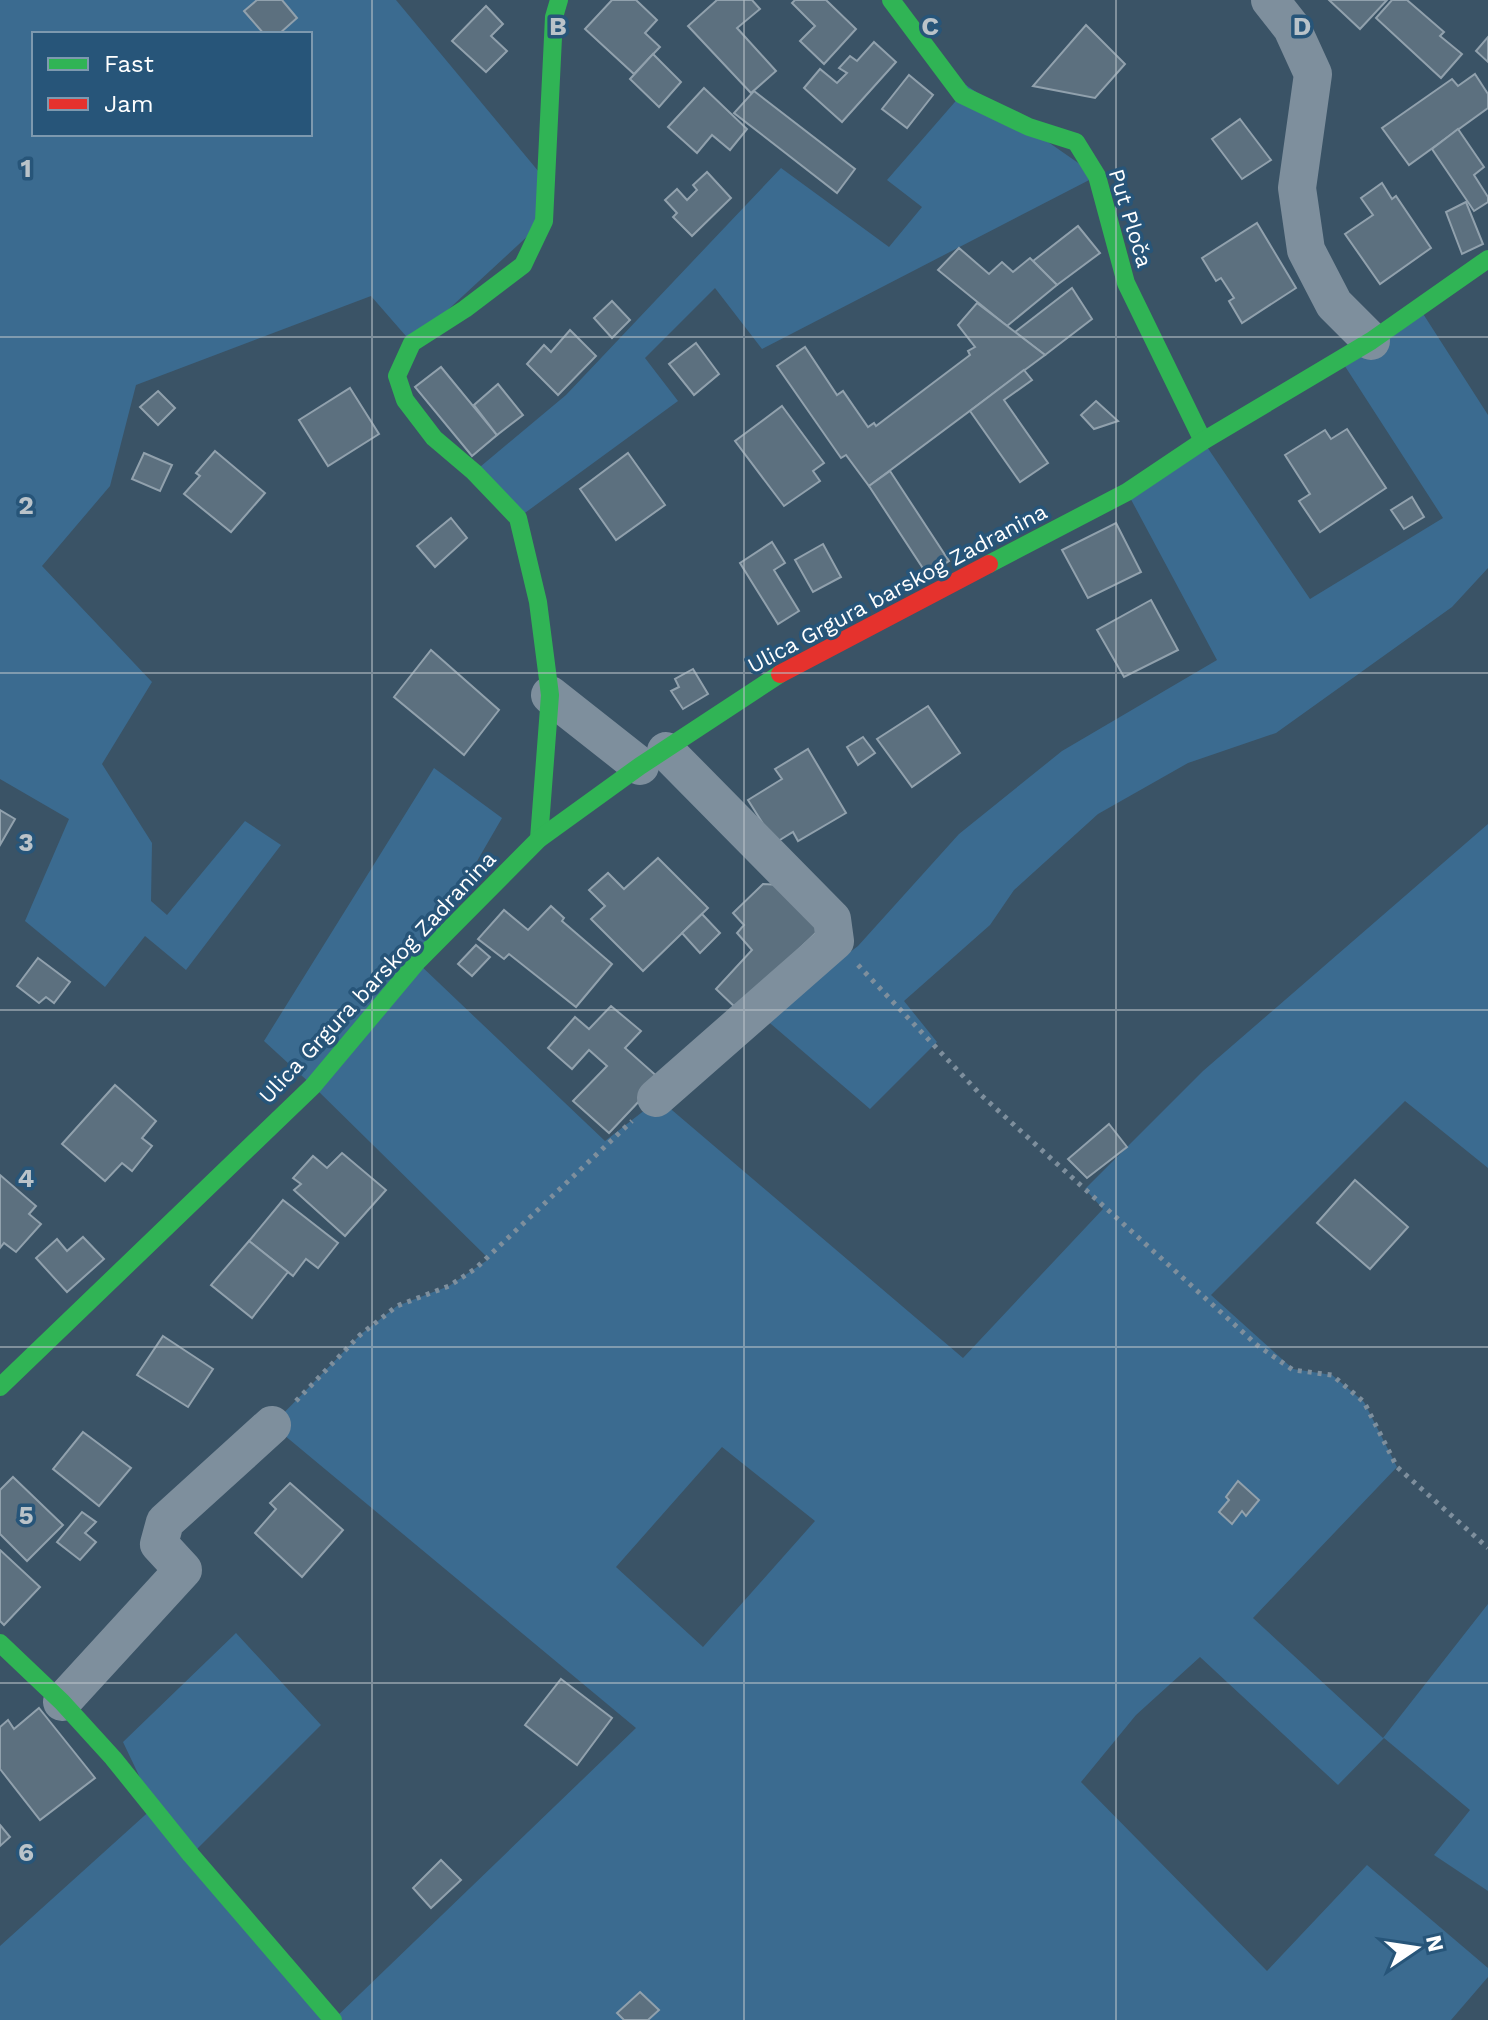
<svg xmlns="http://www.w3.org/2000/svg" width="1488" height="2020" font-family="'Work Sans',sans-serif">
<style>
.green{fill:#3b6b90;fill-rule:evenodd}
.building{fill:#5c707f;stroke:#91a1ad;stroke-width:2}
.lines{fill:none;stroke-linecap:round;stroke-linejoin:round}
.path{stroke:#7e8f9d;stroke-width:5;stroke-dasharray:4 6;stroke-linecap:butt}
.street{stroke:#7e8f9d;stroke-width:38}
.fast{stroke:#30b455;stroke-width:18}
.jam{stroke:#e5322d;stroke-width:18}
.grid{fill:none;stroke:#bac3c9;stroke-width:2;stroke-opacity:0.55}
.labels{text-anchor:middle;stroke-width:7;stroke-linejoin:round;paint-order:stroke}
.street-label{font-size:22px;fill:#fff;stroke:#275579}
.grid-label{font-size:26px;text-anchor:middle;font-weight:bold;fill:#bac3c9;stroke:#275579;stroke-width:7;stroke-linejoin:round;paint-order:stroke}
</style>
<rect width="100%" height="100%" fill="#3a5366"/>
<g class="green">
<path d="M 0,0 L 396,0 L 544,178 L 544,221 L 412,343 L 371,296 L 136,385 L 110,486 L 42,566 L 152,682 L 102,764 L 152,843 L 151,901 L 167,915 L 245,821 L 281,845 L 186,970 L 145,936 L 105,987 L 25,921 L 69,819 L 0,779 ZM 34,34 L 310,34 L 310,134 L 34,134 Z"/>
<polygon points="966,85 1097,176 762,349 715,288 645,358 678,401 518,518 474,472 566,395 781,168 889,247 922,207 887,180 961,95"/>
<polygon points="1420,309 1488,415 1488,568 1452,607 1276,733 1188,763 1098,814 1014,890 990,925 904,1001 937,1042 870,1109 764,1018 858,946 959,834 1062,751 1217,660 1127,492 1203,441 1310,599 1443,518 1341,360"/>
<path d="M 434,768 L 502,818 L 418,963 L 605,1141 L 659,1099 L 963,1358 L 1103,1209 L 1085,1189 L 1203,1071 L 1488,824 L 1488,1168 L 1405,1101 L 1211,1295 L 1293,1369 L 1332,1375 L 1364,1402 L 1397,1467 L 1253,1618 L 1383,1738 L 1488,1604 L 1488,1891 L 1434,1855 L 1470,1810 L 1384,1738 L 1338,1785 L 1200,1657 L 1136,1715 L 1081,1782 L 1267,1971 L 1367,1865 L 1488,1968 L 1488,1977 L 1451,2020 L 333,2020 L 636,1728 L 272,1425 L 360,1335 L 397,1306 L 449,1286 L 489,1259 L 313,1086 L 264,1041 ZM 722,1447 L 815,1521 L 703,1647 L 616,1567 Z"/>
<polygon points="236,1633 321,1725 191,1855 332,2020 0,2020 0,1946 154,1807 123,1742"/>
</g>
<g class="building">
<polygon points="257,0 282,0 297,18 279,34 264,34 244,11"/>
<polygon points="612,0 636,0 657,20 645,33 660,47 634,74 585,29"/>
<polygon points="717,0 752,0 760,9 737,28 776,71 751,93 688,26"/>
<polygon points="795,0 826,0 856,29 824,64 800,41 815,26 792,3"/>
<polygon points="1329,0 1387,0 1360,29"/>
<polygon points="1392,0 1407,0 1444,32 1440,36 1462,54 1441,78 1376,18"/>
<polygon points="486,6 503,24 491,36 507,51 486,72 452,41"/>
<polygon points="1086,25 1125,64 1095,98 1033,86"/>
<polygon points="1488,37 1488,62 1476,51"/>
<polygon points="874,42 896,62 842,122 804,88 820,69 837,83 847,73 839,68 850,56 857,61"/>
<polygon points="653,54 681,82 659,107 630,79"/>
<polygon points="1475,74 1488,94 1488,108 1409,165 1382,128 1452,79 1458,86"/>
<polygon points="909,75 933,95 907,128 882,109"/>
<polygon points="704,88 747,129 730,150 712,135 697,153 668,127"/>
<polygon points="754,91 855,169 837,193 734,113"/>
<polygon points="1240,119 1271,160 1242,179 1212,139"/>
<polygon points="1458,129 1484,167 1474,175 1488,197 1488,202 1474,211 1432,149"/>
<polygon points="707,172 731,198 692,236 673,217 677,213 665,200 677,189 687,200 697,190 693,185"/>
<polygon points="1382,183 1392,199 1396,196 1431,248 1380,284 1345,234 1373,215 1361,198"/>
<polygon points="1466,202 1483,244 1462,254 1446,212"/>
<polygon points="1257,223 1296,288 1242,323 1229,301 1234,298 1221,278 1216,281 1202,258"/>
<polygon points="1078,226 1100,253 1057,285 1033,261"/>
<polygon points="959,248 989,274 1002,262 1013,272 1030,258 1057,285 1007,326 938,270"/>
<polygon points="1072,288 1092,319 1045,355 1015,332"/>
<polygon points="612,301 630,320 612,338 594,318"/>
<polygon points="977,303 1045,355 869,486 846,455 841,458 777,366 805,347 837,395 843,391 868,427 874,423 876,426 970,355 968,351 975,347 958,325"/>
<polygon points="570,330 596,356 558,395 527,364 544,345 551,352"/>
<polygon points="696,343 719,374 694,395 669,364"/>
<polygon points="441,367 497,435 472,456 415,387"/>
<polygon points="1024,370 1032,380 1004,400 1048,463 1020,482 970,411"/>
<polygon points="498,384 523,415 497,435 474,405"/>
<polygon points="350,388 379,434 328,466 299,420"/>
<polygon points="158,391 175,408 158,425 140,407"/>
<polygon points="1096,401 1118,421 1094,429 1081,415"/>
<polygon points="782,406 824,463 813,471 820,481 784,506 735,441"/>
<polygon points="1347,429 1386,488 1320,532 1299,501 1310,494 1285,455 1325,430 1331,439"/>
<polygon points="215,451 265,493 231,532 184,494 200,476 196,473"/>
<polygon points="144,453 172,465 160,491 132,479"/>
<polygon points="628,453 665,505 616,540 580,489"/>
<polygon points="890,471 949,561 928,576 869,486"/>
<polygon points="1412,497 1424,517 1404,529 1391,510"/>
<polygon points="451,518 467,538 435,567 417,546"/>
<polygon points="1116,523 1141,572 1088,598 1062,550"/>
<polygon points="772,542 785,563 774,570 799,611 778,624 740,563"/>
<polygon points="823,544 841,577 813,592 795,560"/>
<polygon points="1151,600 1178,650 1124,677 1097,630"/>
<polygon points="431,650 499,710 464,755 394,697"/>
<polygon points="693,669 708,694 683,709 671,691 679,687 675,679"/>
<polygon points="928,706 960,753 912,787 877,739"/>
<polygon points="863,737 875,753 858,765 847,747"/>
<polygon points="808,749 846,813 798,841 793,832 775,843 748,800 782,779 775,769"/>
<polygon points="0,810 15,819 0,845"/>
<polygon points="658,858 708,908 643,971 591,919 605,906 589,890 608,873 624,889"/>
<polygon points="763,884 781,885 822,927 737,1009 716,989 752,950 737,933 744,925 733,913"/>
<polygon points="551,906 564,918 562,921 612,964 576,1007 509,954 504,959 478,939 504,910 528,930"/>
<polygon points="702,914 720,933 700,953 682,933"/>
<polygon points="476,945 490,957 472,976 458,964"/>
<polygon points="38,958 70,982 54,1003 46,997 39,1003 17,986"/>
<polygon points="611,1006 641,1031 625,1048 660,1079 609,1133 573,1101 607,1066 589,1050 572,1069 548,1048 575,1017 589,1029"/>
<polygon points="115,1085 156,1121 142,1138 152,1146 132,1171 122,1163 105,1181 62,1144"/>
<polygon points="1109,1124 1127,1147 1087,1178 1068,1159"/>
<polygon points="342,1153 386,1190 345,1236 294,1190 301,1184 293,1178 313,1156 327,1168"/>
<polygon points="0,1175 36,1206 29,1214 41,1224 16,1252 4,1243 0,1248"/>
<polygon points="1355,1180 1408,1227 1370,1269 1317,1223"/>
<polygon points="283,1200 338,1243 318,1268 306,1259 293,1276 249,1241"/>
<polygon points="83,1237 104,1259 67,1292 36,1258 57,1239 67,1251"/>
<polygon points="249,1241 288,1272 252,1318 211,1285"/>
<polygon points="163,1336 213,1369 188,1407 137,1375"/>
<polygon points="83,1432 131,1468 99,1506 53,1469"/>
<polygon points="13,1477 63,1525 27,1561 0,1534 0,1490"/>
<polygon points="1238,1481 1259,1500 1246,1516 1242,1511 1232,1524 1219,1512 1229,1500 1226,1497"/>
<polygon points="290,1483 343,1530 302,1577 255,1533 276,1509 270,1503"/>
<polygon points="82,1512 96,1522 85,1533 96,1542 80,1560 57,1542"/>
<polygon points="0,1550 40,1587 4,1625 0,1621"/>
<polygon points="561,1679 612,1718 577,1765 525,1725"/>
<polygon points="39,1708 95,1778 40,1820 0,1769 0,1727 8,1720 14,1729"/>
<polygon points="0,1825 10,1837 0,1846"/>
<polygon points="441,1860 461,1880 431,1908 413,1888"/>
<polygon points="640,1992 659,2010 648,2020 624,2020 617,2013"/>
</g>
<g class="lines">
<g class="path">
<polyline points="858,965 981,1095 1257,1345 1293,1370 1332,1375 1364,1402 1397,1467 1488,1548"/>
<polyline points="296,1401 360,1335 397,1306 449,1286 475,1269 632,1121"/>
</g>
<g class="street">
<polyline points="1270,0 1292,28 1313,74 1297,188 1306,250 1334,304 1371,341"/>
<polyline points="550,695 640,766"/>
<polyline points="656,1098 835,941 832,919 666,751"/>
<polyline points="62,1702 183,1570 159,1544 165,1522 272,1425"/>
</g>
<g class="fast">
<polyline points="891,0 962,95 1029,127 1076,142 1097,176 1126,283 1203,441"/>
<polyline points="989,564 1127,492 1203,441 1371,341 1488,259"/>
<polyline points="539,839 550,695 538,602 518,518 474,472 434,438 405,400 397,376 412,343 465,309 523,265 544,221 554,17 559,0"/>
<polyline points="0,1387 313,1086 417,962 539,839 640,766 780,674"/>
<polyline points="0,1643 62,1702 113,1758 191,1855 333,2020"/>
</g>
<polyline class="jam" points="780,674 989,564"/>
</g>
<path class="grid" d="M 372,0 L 372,2020M 744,0 L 744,2020M 1116,0 L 1116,2020M 0,337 L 1488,337M 0,673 L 1488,673M 0,1010 L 1488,1010M 0,1347 L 1488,1347M 0,1683 L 1488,1683"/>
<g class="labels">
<g class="street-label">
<text transform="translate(1131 218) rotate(73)" y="8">Put Ploča</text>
<text transform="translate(897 588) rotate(-28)" y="8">Ulica Grgura barskog Zadranina</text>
<text transform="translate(377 977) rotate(-47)" y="8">Ulica Grgura barskog Zadranina</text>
</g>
</g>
<g class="grid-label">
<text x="558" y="35">B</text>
<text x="930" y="35">C</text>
<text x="1302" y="35">D</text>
<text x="26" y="177">1</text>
<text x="26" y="514">2</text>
<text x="26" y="851">3</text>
<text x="26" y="1187">4</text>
<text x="26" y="1524">5</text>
<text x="26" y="1861">6</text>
</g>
<rect x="32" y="32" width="280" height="104" fill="#275579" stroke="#7d99af" stroke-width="2"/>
<rect x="48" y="58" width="40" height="12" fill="#30b455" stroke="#7d99af" stroke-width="2"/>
<text x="104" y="72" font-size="24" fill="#ffffff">Fast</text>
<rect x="48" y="98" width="40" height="12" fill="#e5322d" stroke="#7d99af" stroke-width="2"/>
<text x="104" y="112" font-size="24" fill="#ffffff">Jam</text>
<g transform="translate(1416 1948) rotate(77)" stroke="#275579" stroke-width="6" paint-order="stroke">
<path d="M0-6L14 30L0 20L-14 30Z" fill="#ffffff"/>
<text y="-12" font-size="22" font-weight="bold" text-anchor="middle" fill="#ffffff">N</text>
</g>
</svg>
